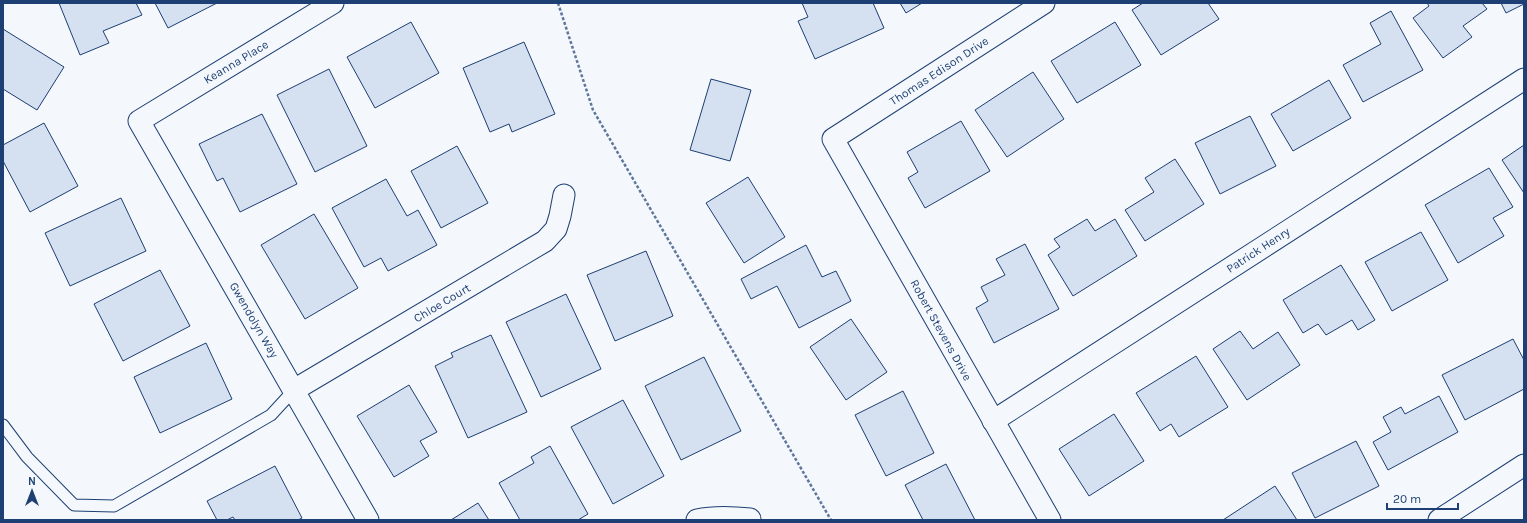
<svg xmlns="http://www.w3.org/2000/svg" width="1527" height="523" font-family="Karla,sans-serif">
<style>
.building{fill:#d5e0f0;stroke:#1d3f73}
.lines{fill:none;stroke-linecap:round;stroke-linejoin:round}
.service-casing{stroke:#1d3f73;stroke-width:13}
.minor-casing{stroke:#1d3f73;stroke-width:23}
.path{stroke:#5e769c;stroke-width:2.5;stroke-dasharray:3 2;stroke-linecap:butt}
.service{stroke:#f4f7fb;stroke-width:11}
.minor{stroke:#f4f7fb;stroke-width:21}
.labels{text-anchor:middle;stroke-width:3;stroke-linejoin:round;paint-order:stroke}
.street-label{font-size:12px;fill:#1d3f73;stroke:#f4f7fb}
</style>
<rect width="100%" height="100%" fill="#f4f7fb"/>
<g class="building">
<polygon points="59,3 136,3 142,15 103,31 109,43 80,55"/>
<polygon points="155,3 217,3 168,28"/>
<polygon points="802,3 873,3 884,28 815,59 798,21 808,17"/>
<polygon points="900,3 922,3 906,13"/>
<polygon points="1143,3 1208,3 1219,19 1161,55 1132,10"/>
<polygon points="1427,3 1482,3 1487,9 1463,26 1472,37 1443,58 1413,18 1429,6"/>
<polygon points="1501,3 1524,3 1524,4 1506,13"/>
<polygon points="1391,11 1423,70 1363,102 1343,65 1381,44 1370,23"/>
<polygon points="411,22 439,73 375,108 347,57"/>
<polygon points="1115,22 1141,65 1077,103 1051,61"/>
<polygon points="3,29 64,67 37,110 3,89"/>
<polygon points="524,42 555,114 512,132 509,124 490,132 463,68"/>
<polygon points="329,69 367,146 315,172 277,95"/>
<polygon points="1033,72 1064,119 1007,157 975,110"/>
<polygon points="711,79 751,90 730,161 690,150"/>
<polygon points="1329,80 1351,118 1293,151 1271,114"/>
<polygon points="262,114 297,184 240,212 223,178 217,181 199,144"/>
<polygon points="1250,116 1276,166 1220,194 1195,143"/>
<polygon points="961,121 990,171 925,208 908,178 918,172 907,152"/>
<polygon points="44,123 78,186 30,212 3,161 3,145"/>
<polygon points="1524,145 1524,193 1502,160"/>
<polygon points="457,146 488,203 441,228 411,171"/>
<polygon points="1175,159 1204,204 1145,241 1125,210 1154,192 1145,178"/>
<polygon points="1489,168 1513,207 1493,218 1504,236 1458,263 1425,205"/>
<polygon points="748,177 785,237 744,263 706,203"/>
<polygon points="386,179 407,216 418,210 437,245 388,271 381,258 364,267 332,208"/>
<polygon points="121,198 146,251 70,286 45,233"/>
<polygon points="314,214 358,288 305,319 261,245"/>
<polygon points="1087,219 1095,231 1115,219 1137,256 1073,296 1048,255 1060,247 1054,239"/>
<polygon points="1421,232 1448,280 1392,311 1365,262"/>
<polygon points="1025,244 1059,309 994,343 976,308 988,301 981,287 1005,275 996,259"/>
<polygon points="806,245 822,277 836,271 851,301 799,328 777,286 751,299 741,279"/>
<polygon points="646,251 673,316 615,341 587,275"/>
<polygon points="1341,265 1375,320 1358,330 1352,320 1326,335 1318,324 1303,333 1283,300"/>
<polygon points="160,270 190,326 123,361 94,304"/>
<polygon points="566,294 601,369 541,397 506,322"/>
<polygon points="851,319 887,372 846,400 810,347"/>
<polygon points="1240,331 1253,349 1278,332 1300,365 1247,400 1213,349"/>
<polygon points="491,335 527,412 468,438 435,366 453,357 451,353"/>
<polygon points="1513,339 1524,360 1524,389 1465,420 1442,375"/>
<polygon points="206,343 232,399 160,433 134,377"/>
<polygon points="1196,356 1228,407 1179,437 1171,424 1160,431 1136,393"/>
<polygon points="704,357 741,431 681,460 645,386"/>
<polygon points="409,385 437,432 420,441 429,456 394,477 357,416"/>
<polygon points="903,391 934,453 886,476 855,415"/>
<polygon points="1439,396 1458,432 1388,470 1373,442 1391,432 1383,417 1401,407 1405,414"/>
<polygon points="623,400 664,476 613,504 571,427"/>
<polygon points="1114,414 1144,461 1089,496 1059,449"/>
<polygon points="1356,441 1379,486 1315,518 1292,473"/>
<polygon points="550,446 588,514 578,520 520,520 499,483 534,463 531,457"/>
<polygon points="946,464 975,520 923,520 905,485"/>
<polygon points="275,466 302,518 298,520 235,520 233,517 227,520 217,520 207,501"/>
<polygon points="1275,486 1297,520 1223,520"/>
<polygon points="478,503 489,520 451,520"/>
</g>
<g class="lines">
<defs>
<polyline id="service" points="3,425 27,457 74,505 114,506 271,415 294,390"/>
<g id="minor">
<polyline points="333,3 139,121 368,520"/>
<polyline points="1044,3 833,139 1050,520"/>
<polyline points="294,390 545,241 556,229 560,216 564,195"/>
<polyline points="993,421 1524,79"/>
<path d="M 697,520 C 715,516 732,517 750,519"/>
<polyline points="1439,520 1524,465"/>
</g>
</defs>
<use href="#service" class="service-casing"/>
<use href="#minor" class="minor-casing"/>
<polyline class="path" points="558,3 593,110 831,520"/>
<use href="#service" class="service"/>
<use href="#minor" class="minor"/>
</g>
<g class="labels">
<g class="street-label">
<text transform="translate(236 62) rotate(-31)" y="4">Keanna Place</text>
<text transform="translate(939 71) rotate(-33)" y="4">Thomas Edison Drive</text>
<text transform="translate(1258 250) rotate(-33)" y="4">Patrick Henry</text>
<text transform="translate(442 303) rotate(-31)" y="4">Chloe Court</text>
<text transform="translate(254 320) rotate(60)" y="4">Gwendolyn Way</text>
<text transform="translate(941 330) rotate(61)" y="4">Robert Stevens Drive</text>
</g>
</g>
<rect width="1527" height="523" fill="none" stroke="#1d3f73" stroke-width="8"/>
<g transform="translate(32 491)" stroke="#f4f7fb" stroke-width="3" paint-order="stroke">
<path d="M0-3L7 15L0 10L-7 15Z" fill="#1d3f73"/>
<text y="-6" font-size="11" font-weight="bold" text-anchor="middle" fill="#1d3f73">N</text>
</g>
<path d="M1387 503v6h71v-6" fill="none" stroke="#1d3f73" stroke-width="2"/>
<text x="1393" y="503" font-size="12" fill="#1d3f73" stroke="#f4f7fb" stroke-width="3" paint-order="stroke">20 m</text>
</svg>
